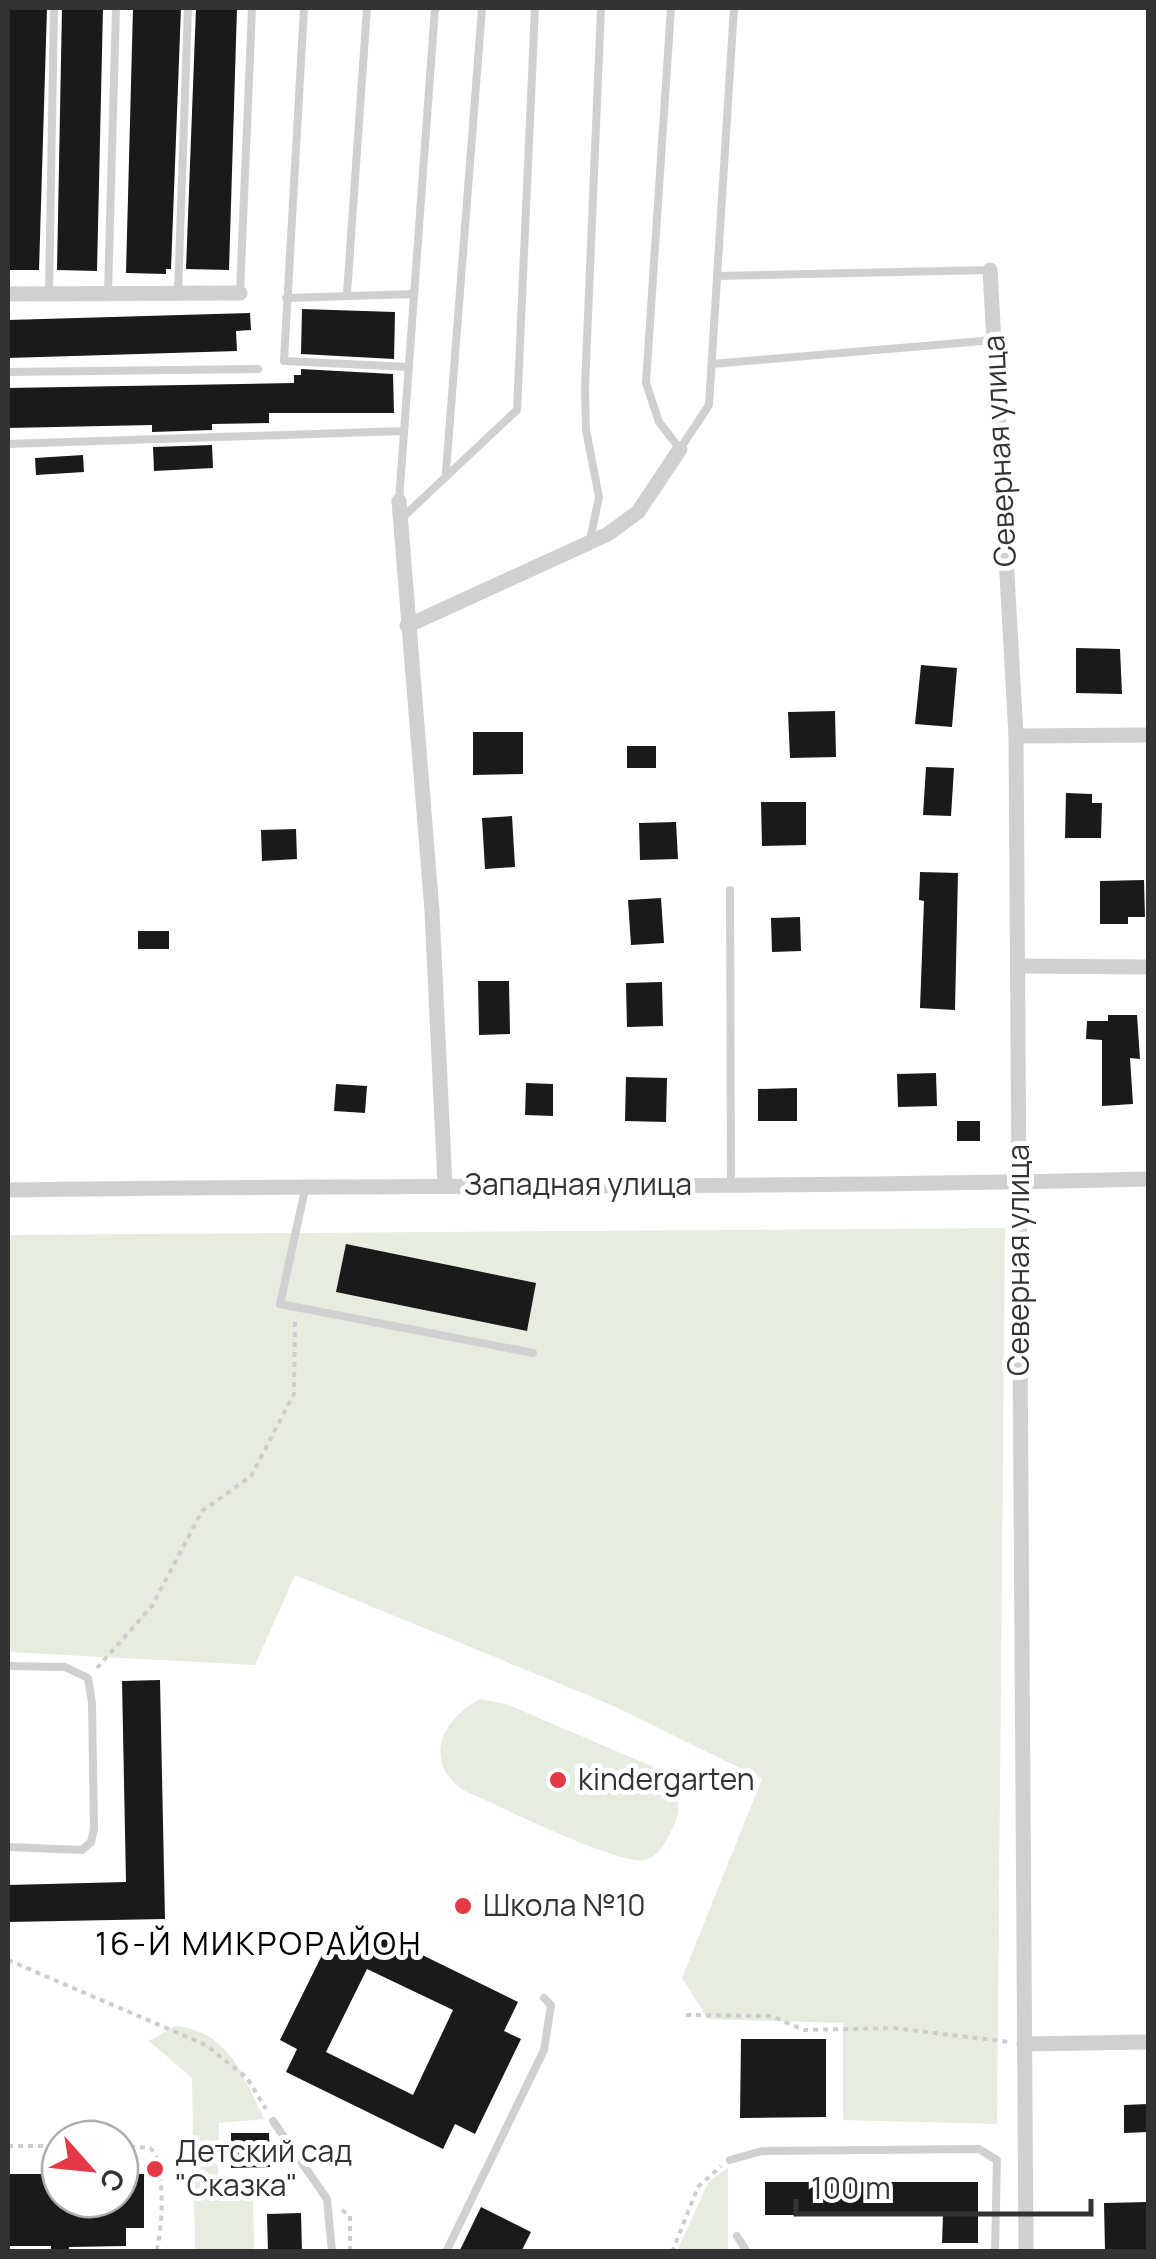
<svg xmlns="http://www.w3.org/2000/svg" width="1156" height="2259" font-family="Manrope,sans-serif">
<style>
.green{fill:#e6ecdf}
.building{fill:#1a1a1a;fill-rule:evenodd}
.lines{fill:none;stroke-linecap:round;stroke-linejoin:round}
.path{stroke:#cdcdcd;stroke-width:4;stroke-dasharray:5 5;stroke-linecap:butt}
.lane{stroke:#d0d0d0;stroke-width:8}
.street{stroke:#d0d0d0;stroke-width:15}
.poi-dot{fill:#e63946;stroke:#fff;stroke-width:4}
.labels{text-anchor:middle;stroke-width:10;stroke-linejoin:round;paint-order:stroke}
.street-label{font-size:30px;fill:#333;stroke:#fff}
.poi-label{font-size:30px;fill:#333;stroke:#fff;text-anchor:start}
.neighbourhood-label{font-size:32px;letter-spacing:2.5px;fill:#000;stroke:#fff}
</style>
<rect width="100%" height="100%" fill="#fff"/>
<g class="green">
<polygon points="1005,1228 997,2124 843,2120 843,2023 708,2019 682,1978 762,1779 614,1706 295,1575 255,1665 8,1652 8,1235"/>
<path d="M 480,1699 L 506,1704 L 651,1766 C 670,1783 686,1799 674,1825 C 667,1840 661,1855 645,1860 C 622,1867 493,1803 463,1790 C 422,1761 442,1719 480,1699 Z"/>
<path d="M 175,2026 C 229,2031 244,2077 264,2119 L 219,2123 L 218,2182 L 253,2191 L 254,2251 L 195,2251 L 192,2078 L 149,2041 Z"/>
<polygon points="728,2168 728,2251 677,2251 709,2181"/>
</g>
<g class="building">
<polygon points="8,8 47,8 39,270 8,270"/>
<polygon points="62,8 103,8 97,271 57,270"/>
<polygon points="133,8 181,8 171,269 166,269 166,274 126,273"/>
<polygon points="196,8 237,8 229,270 186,269"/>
<polygon points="302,309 395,312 394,359 301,354"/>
<polygon points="250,313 251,330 236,331 237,351 8,358 8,320"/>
<polygon points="301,369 393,374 394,413 269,413 269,423 212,424 212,430 152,432 152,425 8,428 8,388 294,383 294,375 301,375"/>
<polygon points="212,445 213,468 154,471 153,447"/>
<polygon points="83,455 84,472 36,475 35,458"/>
<polygon points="1076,648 1120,649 1122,694 1076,693"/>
<polygon points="921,665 957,668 952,727 915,724"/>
<polygon points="835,711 836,757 790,758 788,712"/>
<polygon points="473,732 523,732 523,774 473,775"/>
<rect x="627" y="746" width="29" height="22"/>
<polygon points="926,767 954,768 951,816 923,815"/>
<polygon points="1066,793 1092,794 1092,803 1102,803 1101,838 1065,838"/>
<polygon points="761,802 806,802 806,845 762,846"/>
<polygon points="512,816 515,867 485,869 482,818"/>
<polygon points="676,822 678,859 640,860 639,823"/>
<polygon points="296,829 297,859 262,861 261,830"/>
<polygon points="920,872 958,873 955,1010 920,1008 924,901 919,900"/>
<polygon points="1144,880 1145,917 1128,917 1128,924 1100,924 1100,881"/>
<polygon points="661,898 664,943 631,945 628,900"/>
<polygon points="800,917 801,951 772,952 771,918"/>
<rect x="138" y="931" width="31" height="18"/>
<polygon points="478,981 509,981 510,1034 479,1035"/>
<polygon points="662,982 663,1026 627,1027 626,983"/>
<polygon points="1108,1015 1137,1015 1140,1059 1130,1058 1133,1104 1102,1106 1102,1040 1086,1039 1087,1021 1108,1021"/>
<polygon points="936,1073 937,1106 898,1107 897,1074"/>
<polygon points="626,1077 667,1078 666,1122 625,1121"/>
<polygon points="526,1083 553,1084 553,1116 525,1115"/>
<polygon points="336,1084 367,1086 365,1113 334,1111"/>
<polygon points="797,1088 797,1121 758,1121 758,1089"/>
<rect x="957" y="1121" width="23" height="20"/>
<polygon points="346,1244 536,1283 527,1331 336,1292"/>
<polygon points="160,1680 165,1919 8,1922 8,1885 126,1882 122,1681"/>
<path d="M 359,1924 L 518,2002 L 504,2031 L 521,2039 L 475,2134 L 455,2124 L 443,2149 L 286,2072 L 297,2049 L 280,2040 L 327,1945 L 344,1953 ZM 367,1969 L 453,2010 L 413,2095 L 326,2052 Z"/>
<polygon points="741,2039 826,2039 826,2117 740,2118"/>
<polygon points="1148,2104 1148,2132 1124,2133 1124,2105"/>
<polygon points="231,2133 269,2133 270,2167 231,2168"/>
<polygon points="8,2174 60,2174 60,2199 120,2199 120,2174 144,2174 144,2228 126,2228 126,2246 69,2247 69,2252 51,2252 51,2246 8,2246"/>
<polygon points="765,2182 978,2182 978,2243 942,2243 943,2215 765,2215"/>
<polygon points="1148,2202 1148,2252 1105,2251 1104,2203"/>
<polygon points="481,2207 531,2232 521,2252 459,2252"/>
<polygon points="301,2213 302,2252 268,2252 267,2214"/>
</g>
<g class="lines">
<g class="path">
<polyline points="97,1668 152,1606 202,1511 251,1476 294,1394 295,1321"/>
<polyline points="8,1960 206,2045 247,2078 266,2109"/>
<polyline points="686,2015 771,2016 804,2030 894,2028 1009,2042"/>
<polyline points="8,2146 60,2146"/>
<path d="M 120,2146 L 150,2148 C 166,2161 163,2231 156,2252"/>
<polyline points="342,2210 350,2216 350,2252"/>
<polyline points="672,2252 698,2187 721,2166"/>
</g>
<g class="lane">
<polyline points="304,8 284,361 409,367"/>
<polyline points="671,8 646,383 659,422 680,449 709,405 734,8"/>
<polyline points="717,276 990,270"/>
<polyline points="49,293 54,8"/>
<polyline points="108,293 116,8"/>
<polyline points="178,293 188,8"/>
<polyline points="240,293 252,8"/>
<polyline points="347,294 367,8"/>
<polyline points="286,298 414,294"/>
<polyline points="712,364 994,340"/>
<polyline points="8,372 258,369"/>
<polyline points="8,444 404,431"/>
<polyline points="446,472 482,8"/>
<polyline points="399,501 435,8"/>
<polyline points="402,518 517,410 535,8"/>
<polyline points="590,540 599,497 586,430 585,387 601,8"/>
<polyline points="730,890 731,1186"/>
<polyline points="306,1185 280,1304 533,1353"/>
<polyline points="8,1666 65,1667 88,1678 92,1703 94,1829 91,1842 82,1850 8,1847"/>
<polyline points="273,2121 327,2199 332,2252"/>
<polyline points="730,2160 762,2151 979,2149 997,2160 995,2252"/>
<polyline points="737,2236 747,2252"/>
<polyline points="446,2252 544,2050 551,2005 544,1998"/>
</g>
<g class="street">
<polyline points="990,270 1016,736 1026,2252"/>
<polyline points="8,294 240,293"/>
<polyline points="399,501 432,911 445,1185"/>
<polyline points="407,626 608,534 638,512 680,449"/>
<polyline points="1016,736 1148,735"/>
<polyline points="1018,966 1148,967"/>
<path d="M 8,1190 C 388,1184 768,1189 1148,1179"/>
<polyline points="1024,2044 1148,2042"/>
</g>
</g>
<g class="poi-dot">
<circle cx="558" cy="1780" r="10"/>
<circle cx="463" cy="1906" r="10"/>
<circle cx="155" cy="2169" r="10"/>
</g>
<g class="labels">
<g class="street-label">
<text transform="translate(1000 451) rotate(-93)" y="10">Северная улица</text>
<text x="578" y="1195">Западная улица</text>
<text transform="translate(1019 1260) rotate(-90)" y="10">Северная улица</text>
</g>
<g class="poi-label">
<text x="578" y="1790">kindergarten</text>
<text x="483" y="1916">Школа №10</text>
<text x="175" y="2162">Детский сад<tspan x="175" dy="34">"Сказка"</tspan></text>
</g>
<g class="neighbourhood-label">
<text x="259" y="1955">16-Й МИКРОРАЙОН</text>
</g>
</g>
<rect width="1156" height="2259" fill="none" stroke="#333333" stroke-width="20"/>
<g transform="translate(90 2169) rotate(117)"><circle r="48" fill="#ffffff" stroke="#adadad" stroke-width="2.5"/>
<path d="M0-8L18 38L0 25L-18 38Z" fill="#e63946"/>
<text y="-15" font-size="28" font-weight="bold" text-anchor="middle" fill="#333333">С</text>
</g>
<path d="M796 2199v15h295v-15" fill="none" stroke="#333333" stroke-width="5"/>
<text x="811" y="2199" font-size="30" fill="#333333" stroke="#ffffff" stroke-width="8" paint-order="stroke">100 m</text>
</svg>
